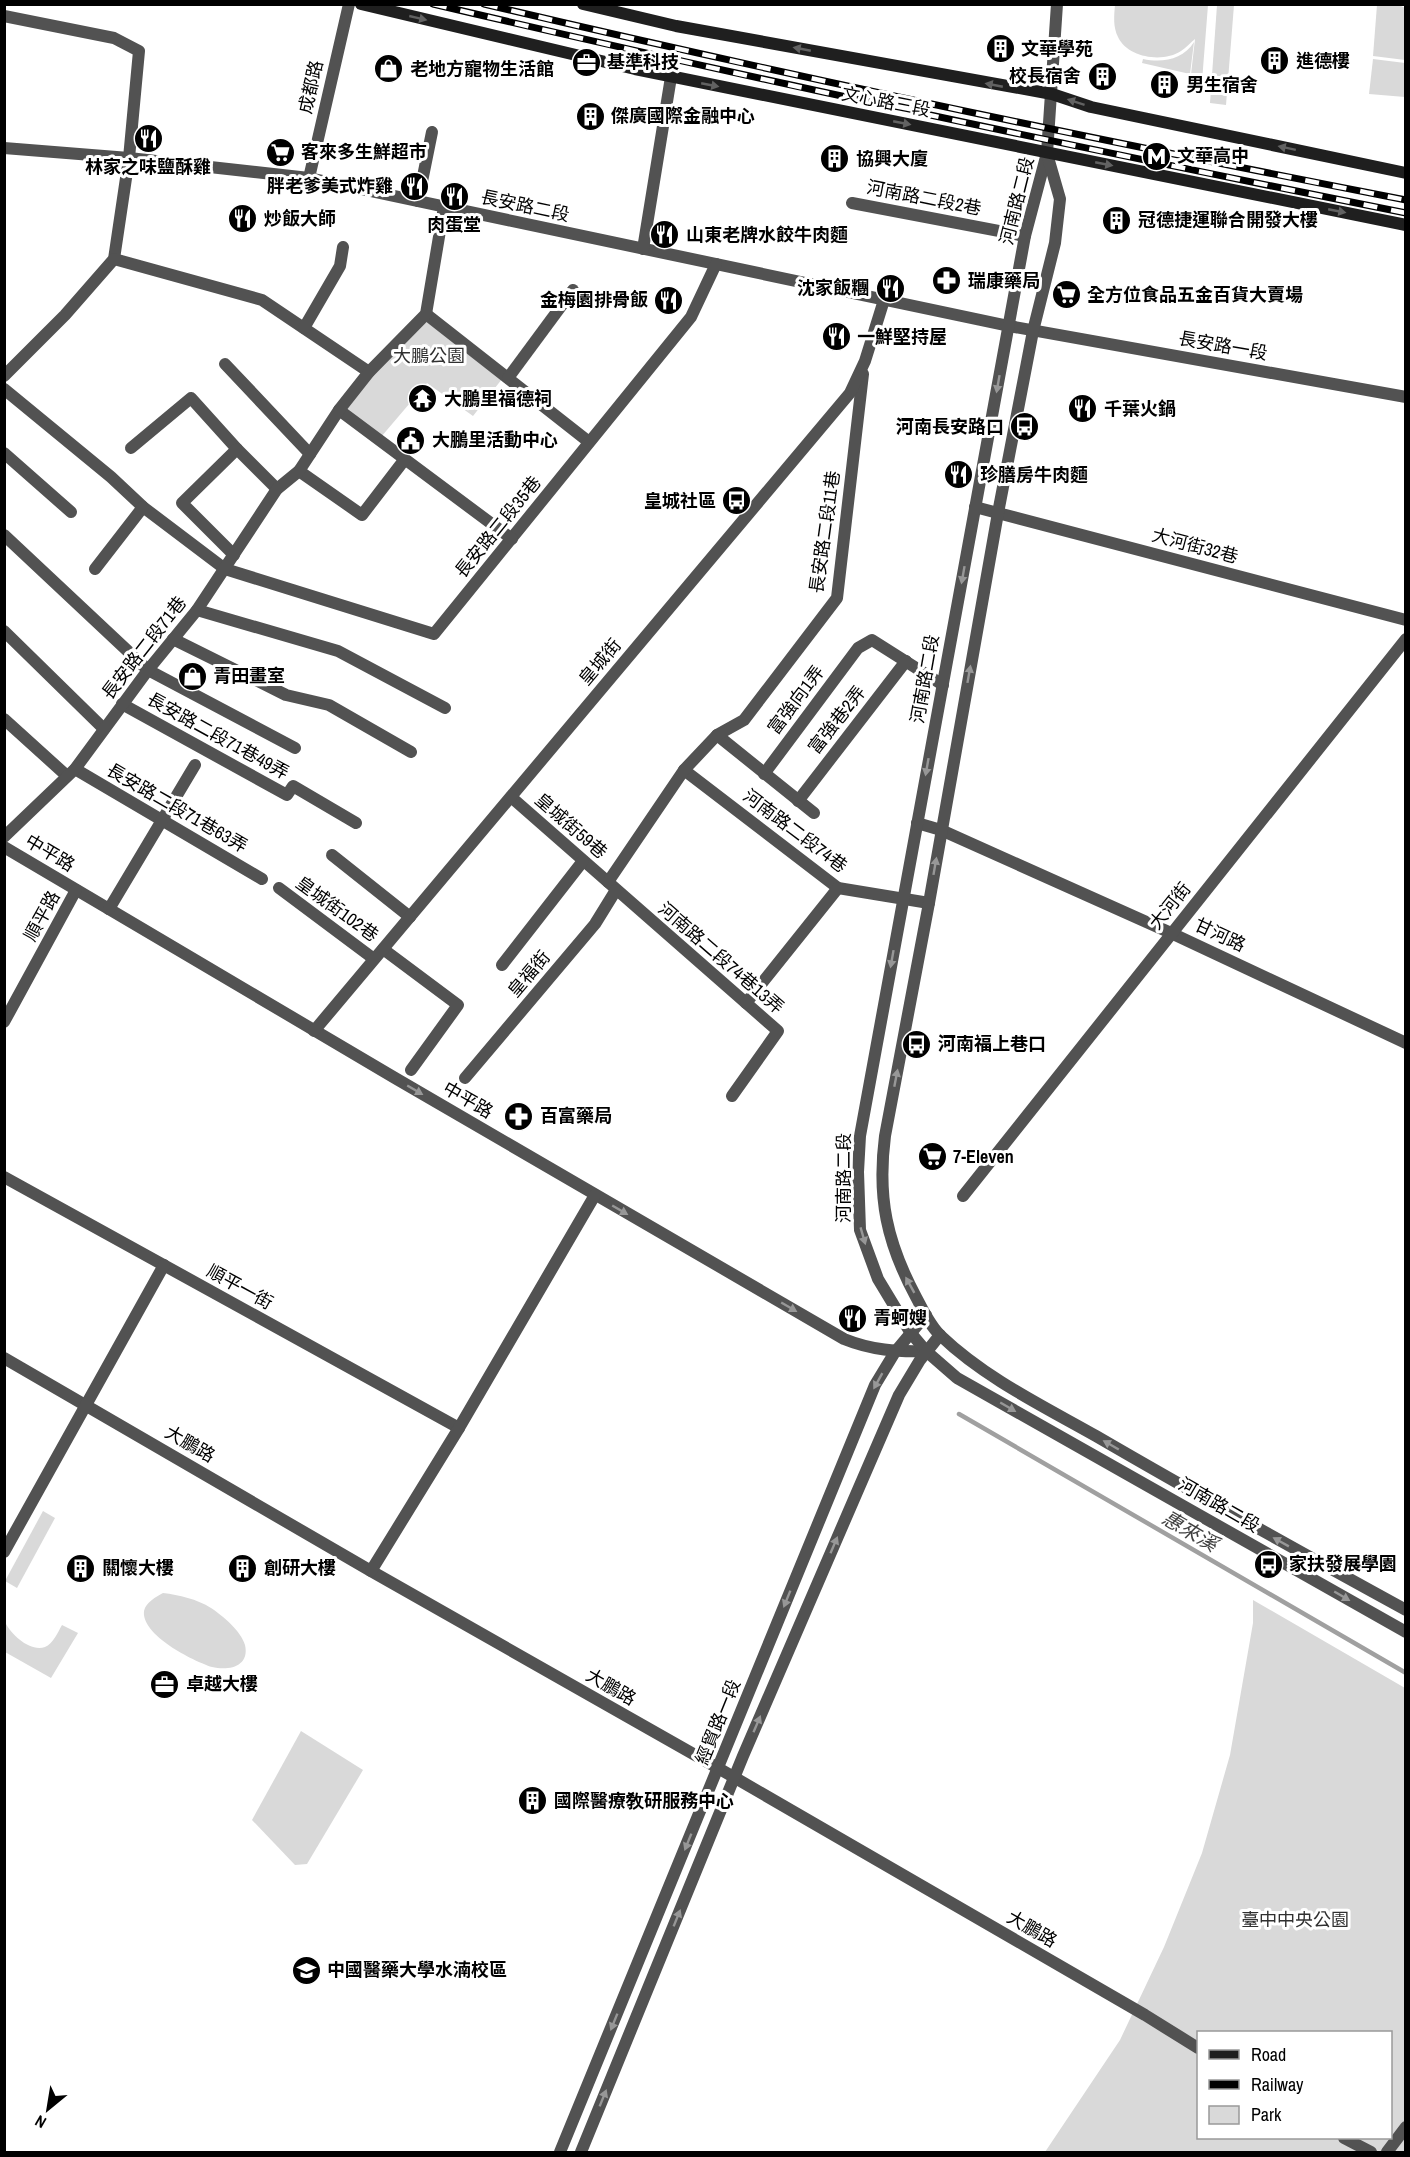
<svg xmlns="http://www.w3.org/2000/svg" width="1410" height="2157" font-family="'Archivo Narrow','Noto Sans TC',sans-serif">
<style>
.green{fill:#d9d9d9;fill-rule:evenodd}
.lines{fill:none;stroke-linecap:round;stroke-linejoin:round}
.stream{stroke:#a0a0a0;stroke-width:4.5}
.minor{stroke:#525252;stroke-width:12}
.tertiary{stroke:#525252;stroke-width:12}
.secondary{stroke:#1f1f1f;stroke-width:12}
.rail-casing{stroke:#000;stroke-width:7}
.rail{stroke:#fff;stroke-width:4.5;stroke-dasharray:14;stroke-linecap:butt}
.oneway{fill:#626262}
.oneway2{fill:#979797}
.labels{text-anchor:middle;stroke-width:6;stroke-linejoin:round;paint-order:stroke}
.poi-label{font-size:18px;font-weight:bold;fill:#000;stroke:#fff;text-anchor:start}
.street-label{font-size:18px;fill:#000;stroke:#fff}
.park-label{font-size:18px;fill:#303030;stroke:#fff}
.water-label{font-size:20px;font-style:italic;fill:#414141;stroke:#fff}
</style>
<rect width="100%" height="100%" fill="#fff"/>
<g class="green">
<path d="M 1115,5 L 1208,5 L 1201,94 L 1189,92 L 1195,39 C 1191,42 1186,48 1181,51 C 1163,63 1128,58 1118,37 C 1113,27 1114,16 1115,5 Z"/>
<polygon points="1217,5 1234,5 1226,105 1210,103"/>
<polygon points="1377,5 1399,5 1405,8 1405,60 1373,56"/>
<path d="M 1194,42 L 1190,74 L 1142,63 L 1143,59 C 1162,63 1183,60 1194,42 Z"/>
<polygon points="1373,59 1405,63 1405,97 1369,94"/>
<polygon points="426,321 502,379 473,416 427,383 381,437 345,410 374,373"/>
<polygon points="43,1511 55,1518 17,1588 5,1581"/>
<path d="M 163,1593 C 179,1595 197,1599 211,1608 C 223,1616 241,1631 245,1645 C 250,1667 228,1671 212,1667 C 193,1661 141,1635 144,1611 C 146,1602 156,1597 163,1593 Z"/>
<path d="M 1253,1600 L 1405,1688 L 1405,2152 L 1045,2152 L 1120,2040 L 1164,1947 L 1202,1853 L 1230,1755 L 1253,1623 ZM 1198,2032 L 1390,2032 L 1390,2138 L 1198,2138 Z"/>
<path d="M 6,1624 C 12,1635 30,1652 45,1647 C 53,1644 58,1632 62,1625 L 78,1633 L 51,1678 L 5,1652 L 5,1627 Z"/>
<polygon points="301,1731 363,1770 307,1864 295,1865 252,1820"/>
</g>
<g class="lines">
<polyline class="stream" points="959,1414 1406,1673"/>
<g class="minor">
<polyline points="4,16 114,38 139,51 129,158 114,259 65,315 4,376"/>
<polyline points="4,148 129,158 309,178 1009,326 1406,397"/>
<polyline points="1047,153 1057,4"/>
<polyline points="309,178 349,4"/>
<polyline points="418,201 432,132"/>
<polyline points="852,203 1025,236"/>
<polyline points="643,249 671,77"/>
<polyline points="114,259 262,300 369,372"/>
<polyline points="426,314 589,442"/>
<polyline points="304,328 340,266 343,247"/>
<polyline points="225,364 310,454"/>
<polyline points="508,378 573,290"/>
<polyline points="4,389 111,477 143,507 225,569 434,634 691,317 716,264"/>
<polyline points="339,410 512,539"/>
<polyline points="131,448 191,398 237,449"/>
<polyline points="4,453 71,512"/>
<polyline points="299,471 362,515 405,459"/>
<polyline points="975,507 1406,620"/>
<polyline points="4,535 148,670 295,748"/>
<polyline points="234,555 182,503 237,449 277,489"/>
<polyline points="95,569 143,507"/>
<polyline points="197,610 338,651 445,708"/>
<polyline points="4,631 104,729"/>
<polyline points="173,639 286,695 329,705 411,752"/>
<polyline points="122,704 287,795 293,786 356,823"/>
<polyline points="4,719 67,776"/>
<polyline points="717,735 814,813"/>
<polyline points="75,769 262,879"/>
<polyline points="684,770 838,888 929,903"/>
<polyline points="764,774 858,648 872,640 943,685"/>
<polyline points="511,797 778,1031 732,1096"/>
<polyline points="798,801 906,661"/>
<polyline points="917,823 941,830 1171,933 1406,1043"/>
<polyline points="4,837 75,769 148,670 197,610 277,489 299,471 339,410 369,372 426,314 444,207"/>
<path d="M 4,847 L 395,1078 L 844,1339 C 871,1350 897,1352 926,1351"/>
<polyline points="332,855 410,917"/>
<polyline points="608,882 684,770 717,735 744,720 837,598 863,374"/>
<polyline points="279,888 374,959"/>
<polyline points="109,909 195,765"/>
<polyline points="383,949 458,1005 411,1070"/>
<polyline points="502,965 583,861"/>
<polyline points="746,1003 838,888"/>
<polyline points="4,1022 76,890"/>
<polyline points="314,1031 850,393 865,361 884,300"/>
<polyline points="465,1078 595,924 616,890"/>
<polyline points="4,1177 459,1428"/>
<polyline points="963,1196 1406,639"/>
<polyline points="4,1358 371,1571 718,1768 1145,2015 1198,2048"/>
<polyline points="4,1552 164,1265"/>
<polyline points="371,1571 459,1428 595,1195"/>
<polyline points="1344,2138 1371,2152"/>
</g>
<g class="tertiary">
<polyline points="1047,153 1025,236 860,1136 858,1172 860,1230 878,1279 910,1332 926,1351 957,1378 1406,1632"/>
<path d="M 1047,154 L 1060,199 L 1055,243 L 1033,331 L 998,513 L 929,903 L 885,1136 C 877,1198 887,1243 916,1297 C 923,1310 930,1326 941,1336 C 985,1378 1043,1406 1096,1436 C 1199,1496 1302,1553 1406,1610"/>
<polyline points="560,2152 875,1385 895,1352 926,1315"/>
<polyline points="581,2152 743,1756 899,1395 920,1360 940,1335"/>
<polyline points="1387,2152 1406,2127"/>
</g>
<g class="secondary">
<polyline points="361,4 635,69 1406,225"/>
<polyline points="583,4 676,26 1052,94 1091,107 1406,173"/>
</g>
<defs>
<g id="rail">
<path d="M 433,4 C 756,80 1080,148 1406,213"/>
<path d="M 484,4 C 789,76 1097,140 1406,200"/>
</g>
</defs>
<use href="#rail" class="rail-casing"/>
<use href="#rail" class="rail"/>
</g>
<defs><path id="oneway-solid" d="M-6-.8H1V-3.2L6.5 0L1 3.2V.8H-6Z" transform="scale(1.5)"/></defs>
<g class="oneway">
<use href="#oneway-solid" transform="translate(418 18) rotate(13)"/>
<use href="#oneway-solid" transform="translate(802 49) rotate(-169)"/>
<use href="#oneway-solid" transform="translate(710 85) rotate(11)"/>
<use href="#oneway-solid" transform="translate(994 85) rotate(-169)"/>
<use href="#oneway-solid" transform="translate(1076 102) rotate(-162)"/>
<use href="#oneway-solid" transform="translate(902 123) rotate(11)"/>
<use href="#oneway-solid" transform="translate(1287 148) rotate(-168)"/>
<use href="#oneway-solid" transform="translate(1104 164) rotate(11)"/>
<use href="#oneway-solid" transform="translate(1337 211) rotate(11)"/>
</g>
<g class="oneway2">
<use href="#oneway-solid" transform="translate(998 384) rotate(100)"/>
<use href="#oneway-solid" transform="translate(963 575) rotate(100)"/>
<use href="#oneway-solid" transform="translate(969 674) rotate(-80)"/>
<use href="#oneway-solid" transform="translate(927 767) rotate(100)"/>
<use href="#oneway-solid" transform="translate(935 866) rotate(-80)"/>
<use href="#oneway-solid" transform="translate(892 959) rotate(100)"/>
<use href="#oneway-solid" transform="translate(896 1078) rotate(-79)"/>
<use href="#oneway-solid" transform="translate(415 1090) rotate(30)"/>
<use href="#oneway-solid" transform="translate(620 1210) rotate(30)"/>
<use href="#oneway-solid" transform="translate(863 1236) rotate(74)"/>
<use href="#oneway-solid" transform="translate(910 1285) rotate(-119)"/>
<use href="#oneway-solid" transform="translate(789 1307) rotate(30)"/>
<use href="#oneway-solid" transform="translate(878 1381) rotate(119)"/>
<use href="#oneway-solid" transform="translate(1008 1407) rotate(30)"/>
<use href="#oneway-solid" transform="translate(1111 1445) rotate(-150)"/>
<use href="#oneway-solid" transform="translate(1281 1542) rotate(-151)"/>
<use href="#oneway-solid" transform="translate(834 1545) rotate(-67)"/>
<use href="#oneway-solid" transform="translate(1342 1596) rotate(30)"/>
<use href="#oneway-solid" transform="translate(787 1599) rotate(112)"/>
<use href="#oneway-solid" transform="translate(757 1724) rotate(-67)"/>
<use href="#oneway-solid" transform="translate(688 1842) rotate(112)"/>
<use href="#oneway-solid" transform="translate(677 1918) rotate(-68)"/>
<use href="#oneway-solid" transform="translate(614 2022) rotate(112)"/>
<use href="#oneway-solid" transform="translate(603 2098) rotate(-68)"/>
</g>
<defs>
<symbol id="building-disc" viewBox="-11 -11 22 22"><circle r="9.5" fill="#000" stroke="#fff"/><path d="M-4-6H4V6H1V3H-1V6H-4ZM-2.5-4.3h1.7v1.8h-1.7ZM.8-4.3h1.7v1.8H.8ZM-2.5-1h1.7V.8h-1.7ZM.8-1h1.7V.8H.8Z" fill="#fff"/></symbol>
<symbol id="office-disc" viewBox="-11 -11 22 22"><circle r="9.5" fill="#000" stroke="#fff"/><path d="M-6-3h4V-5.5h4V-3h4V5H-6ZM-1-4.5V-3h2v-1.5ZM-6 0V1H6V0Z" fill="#fff"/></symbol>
<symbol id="shop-disc" viewBox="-11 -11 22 22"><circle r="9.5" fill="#000" stroke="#fff"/><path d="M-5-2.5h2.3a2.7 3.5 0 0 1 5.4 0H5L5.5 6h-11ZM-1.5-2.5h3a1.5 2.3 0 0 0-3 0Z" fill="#fff"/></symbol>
<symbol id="restaurant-disc" viewBox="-11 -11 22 22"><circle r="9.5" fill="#000" stroke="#fff"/><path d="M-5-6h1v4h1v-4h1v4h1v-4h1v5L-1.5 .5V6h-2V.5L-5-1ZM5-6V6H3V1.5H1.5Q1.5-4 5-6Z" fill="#fff"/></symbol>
<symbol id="supermarket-disc" viewBox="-11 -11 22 22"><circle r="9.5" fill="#000" stroke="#fff"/><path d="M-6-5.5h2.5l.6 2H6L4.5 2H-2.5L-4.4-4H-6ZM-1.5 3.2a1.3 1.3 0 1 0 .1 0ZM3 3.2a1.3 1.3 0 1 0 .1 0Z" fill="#fff"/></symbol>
<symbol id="metro-disc" viewBox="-11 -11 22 22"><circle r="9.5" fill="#000" stroke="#fff"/><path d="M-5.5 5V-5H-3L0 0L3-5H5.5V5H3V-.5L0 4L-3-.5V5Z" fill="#fff"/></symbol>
<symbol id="pharmacy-disc" viewBox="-11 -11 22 22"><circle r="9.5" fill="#000" stroke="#fff"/><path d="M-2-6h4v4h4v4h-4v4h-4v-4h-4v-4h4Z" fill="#fff"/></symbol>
<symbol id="temple-disc" viewBox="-11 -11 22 22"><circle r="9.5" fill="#000" stroke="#fff"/><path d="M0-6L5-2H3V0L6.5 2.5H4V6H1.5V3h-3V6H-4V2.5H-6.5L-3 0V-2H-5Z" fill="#fff"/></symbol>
<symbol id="bus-disc" viewBox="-11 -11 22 22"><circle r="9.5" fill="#000" stroke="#fff"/><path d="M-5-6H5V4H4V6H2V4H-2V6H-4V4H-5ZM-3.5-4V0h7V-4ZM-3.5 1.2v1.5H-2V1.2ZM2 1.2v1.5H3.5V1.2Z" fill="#fff"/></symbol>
<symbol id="civic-disc" viewBox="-11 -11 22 22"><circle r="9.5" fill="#000" stroke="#fff"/><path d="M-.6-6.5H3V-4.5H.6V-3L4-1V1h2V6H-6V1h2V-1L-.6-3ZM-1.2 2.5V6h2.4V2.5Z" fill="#fff"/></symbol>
<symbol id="university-disc" viewBox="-11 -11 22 22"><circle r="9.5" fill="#000" stroke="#fff"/><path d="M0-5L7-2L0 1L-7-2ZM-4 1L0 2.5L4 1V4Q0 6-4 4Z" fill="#fff"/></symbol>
</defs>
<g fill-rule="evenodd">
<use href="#building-disc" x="984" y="32" width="33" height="33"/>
<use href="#building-disc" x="1258" y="44" width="33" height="33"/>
<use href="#office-disc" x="570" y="46" width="33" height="33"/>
<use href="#shop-disc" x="372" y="52" width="33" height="33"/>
<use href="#building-disc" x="1086" y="60" width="33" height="33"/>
<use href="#building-disc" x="1148" y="68" width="33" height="33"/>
<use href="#building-disc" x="574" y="100" width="33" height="33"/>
<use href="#restaurant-disc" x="132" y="122" width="33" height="33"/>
<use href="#supermarket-disc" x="264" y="136" width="33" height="33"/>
<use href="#metro-disc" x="1140" y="140" width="33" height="33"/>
<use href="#building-disc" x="818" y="142" width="33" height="33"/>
<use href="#restaurant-disc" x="398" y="170" width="33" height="33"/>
<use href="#restaurant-disc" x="438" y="180" width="33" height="33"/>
<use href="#restaurant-disc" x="226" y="202" width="33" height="33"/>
<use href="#building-disc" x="1100" y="204" width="33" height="33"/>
<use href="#restaurant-disc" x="648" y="218" width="33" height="33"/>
<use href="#pharmacy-disc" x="930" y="264" width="33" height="33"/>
<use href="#restaurant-disc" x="874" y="272" width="33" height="33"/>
<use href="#supermarket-disc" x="1050" y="278" width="33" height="33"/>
<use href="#restaurant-disc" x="652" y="284" width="33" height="33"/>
<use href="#restaurant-disc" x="820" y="320" width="33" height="33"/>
<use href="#temple-disc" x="406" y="382" width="33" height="33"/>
<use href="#restaurant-disc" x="1066" y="392" width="33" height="33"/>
<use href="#bus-disc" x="1008" y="410" width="33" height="33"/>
<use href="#civic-disc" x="394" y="424" width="33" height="33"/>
<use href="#restaurant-disc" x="942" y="458" width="33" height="33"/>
<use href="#bus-disc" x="720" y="484" width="33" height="33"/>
<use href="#shop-disc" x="176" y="660" width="33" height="33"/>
<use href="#bus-disc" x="900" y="1028" width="33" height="33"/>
<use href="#pharmacy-disc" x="502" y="1100" width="33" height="33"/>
<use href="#supermarket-disc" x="916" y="1140" width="33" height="33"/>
<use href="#restaurant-disc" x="836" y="1302" width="33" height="33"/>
<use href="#bus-disc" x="1252" y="1548" width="33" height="33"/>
<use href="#building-disc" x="64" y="1552" width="33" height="33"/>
<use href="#building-disc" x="226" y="1552" width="33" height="33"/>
<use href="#office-disc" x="148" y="1668" width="33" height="33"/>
<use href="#building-disc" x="516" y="1784" width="33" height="33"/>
<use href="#university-disc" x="290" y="1954" width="33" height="33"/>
</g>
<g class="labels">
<g class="poi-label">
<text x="1021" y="55">文華學苑</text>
<text x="1296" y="67">進德樓</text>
<text x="607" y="68">基準科技</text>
<text x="410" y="75">老地方寵物生活館</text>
<text x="1081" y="82" text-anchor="end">校長宿舍</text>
<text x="1186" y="91">男生宿舍</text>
<text x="611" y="122">傑廣國際金融中心</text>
<text x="301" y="158">客來多生鮮超市</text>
<text x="1177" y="162">文華高中</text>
<text x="856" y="165">協興大廈</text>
<text x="148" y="173" text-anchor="middle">林家之味鹽酥雞</text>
<text x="393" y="192" text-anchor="end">胖老爹美式炸雞</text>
<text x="264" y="225">炒飯大師</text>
<text x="1138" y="226">冠德捷運聯合開發大樓</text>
<text x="454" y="231" text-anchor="middle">肉蛋堂</text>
<text x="686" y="241">山東老牌水餃牛肉麵</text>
<text x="968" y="287">瑞康藥局</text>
<text x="869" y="294" text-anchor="end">沈家飯糰</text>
<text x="1087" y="301">全方位食品五金百貨大賣場</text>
<text x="648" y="306" text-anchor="end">金梅園排骨飯</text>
<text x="857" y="343">一鮮堅持屋</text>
<text x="444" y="405">大鵬里福德祠</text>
<text x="1104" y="415">千葉火鍋</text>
<text x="1004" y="433" text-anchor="end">河南長安路口</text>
<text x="432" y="446">大鵬里活動中心</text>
<text x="980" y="481">珍膳房牛肉麵</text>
<text x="716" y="507" text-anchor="end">皇城社區</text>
<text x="213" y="682">青田畫室</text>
<text x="938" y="1050">河南福上巷口</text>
<text x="540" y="1122">百富藥局</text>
<text x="953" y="1163">7-Eleven</text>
<text x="873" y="1324">青蚵嫂</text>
<text x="1289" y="1570">家扶發展學園</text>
<text x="102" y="1574">關懷大樓</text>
<text x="264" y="1574">創研大樓</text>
<text x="186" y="1690">卓越大樓</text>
<text x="554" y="1807">國際醫療敎研服務中心</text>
<text x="327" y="1976">中國醫藥大學水湳校區</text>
</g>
<g class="street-label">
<text transform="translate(311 87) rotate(-77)" y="6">成都路</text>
<text transform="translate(886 102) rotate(11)" y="6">文心路三段</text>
<text transform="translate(924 198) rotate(11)" y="6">河南路二段2巷</text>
<text transform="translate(1017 201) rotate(-76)" y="6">河南路二段</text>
<text transform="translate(525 206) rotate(12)" y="6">長安路二段</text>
<text transform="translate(1223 346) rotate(10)" y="6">長安路一段</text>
<text transform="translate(498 527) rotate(-51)" y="6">長安路二段35巷</text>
<text transform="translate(825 532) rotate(-82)" y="6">長安路二段11巷</text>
<text transform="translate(1195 546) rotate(15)" y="6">大河街32巷</text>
<text transform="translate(144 648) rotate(-52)" y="6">長安路二段71巷</text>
<text transform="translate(600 662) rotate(-50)" y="6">皇城街</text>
<text transform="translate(925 679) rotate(-80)" y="6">河南路二段</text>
<text transform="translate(796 700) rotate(-53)" y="6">富強向1弄</text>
<text transform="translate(837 720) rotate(-52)" y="6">富強巷2弄</text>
<text transform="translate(218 736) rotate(29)" y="6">長安路二段71巷49弄</text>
<text transform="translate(177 808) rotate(30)" y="6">長安路二段˙71巷63弄</text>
<text transform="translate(571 826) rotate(41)" y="6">皇城街59巷</text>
<text transform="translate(795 831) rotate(37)" y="6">河南路二段74巷</text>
<text transform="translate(50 853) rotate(31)" y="6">中平路</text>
<text transform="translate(1170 906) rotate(-51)" y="6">大河街</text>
<text transform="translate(337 909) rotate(36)" y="6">皇城街102巷</text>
<text transform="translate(42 916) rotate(-61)" y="6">順平路</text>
<text transform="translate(1220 935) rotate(25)" y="6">甘河路</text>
<text transform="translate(721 958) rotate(41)" y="6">河南路二段74巷13弄</text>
<text transform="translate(529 974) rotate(-50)" y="6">皇福街</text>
<text transform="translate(468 1100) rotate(30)" y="6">中平路</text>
<text transform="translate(844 1178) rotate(-90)" y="6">河南路二段</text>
<text transform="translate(240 1287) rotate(29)" y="6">順平一街</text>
<text transform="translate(190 1444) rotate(30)" y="6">大鵬路</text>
<text transform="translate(1219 1505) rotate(30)" y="6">河南路二段</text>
<text transform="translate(611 1687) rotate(30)" y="6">大鵬路</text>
<text transform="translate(718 1722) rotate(-68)" y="6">經貿路一段</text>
<text transform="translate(1032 1929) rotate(30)" y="6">大鵬路</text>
</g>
<g class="park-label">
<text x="429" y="362">大鵬公園</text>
<text x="1295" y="1926">臺中中央公園</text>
</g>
<g class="water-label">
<text transform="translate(1190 1531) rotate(30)" y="7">惠來溪</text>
</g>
</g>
<rect width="1410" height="2157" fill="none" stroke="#000000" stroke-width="12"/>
<rect x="1197" y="2031" width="195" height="108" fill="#ffffff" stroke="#999999" stroke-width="1.5"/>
<rect x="1209" y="2050" width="30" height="9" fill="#1f1f1f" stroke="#999999" stroke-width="1.5"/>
<text x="1251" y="2061" font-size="18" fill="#000000">Road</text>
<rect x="1209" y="2080" width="30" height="9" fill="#000000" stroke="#999999" stroke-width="1.5"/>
<text x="1251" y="2091" font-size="18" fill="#000000">Railway</text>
<rect x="1209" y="2106" width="30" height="18" fill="#d9d9d9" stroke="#999999" stroke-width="1.5"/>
<text x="1251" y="2121" font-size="18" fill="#000000">Park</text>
<g transform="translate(48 2109) rotate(210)" stroke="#ffffff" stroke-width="4.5" paint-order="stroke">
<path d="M0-4.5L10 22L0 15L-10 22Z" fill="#000000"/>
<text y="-9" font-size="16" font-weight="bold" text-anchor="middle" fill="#000000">N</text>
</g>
</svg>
